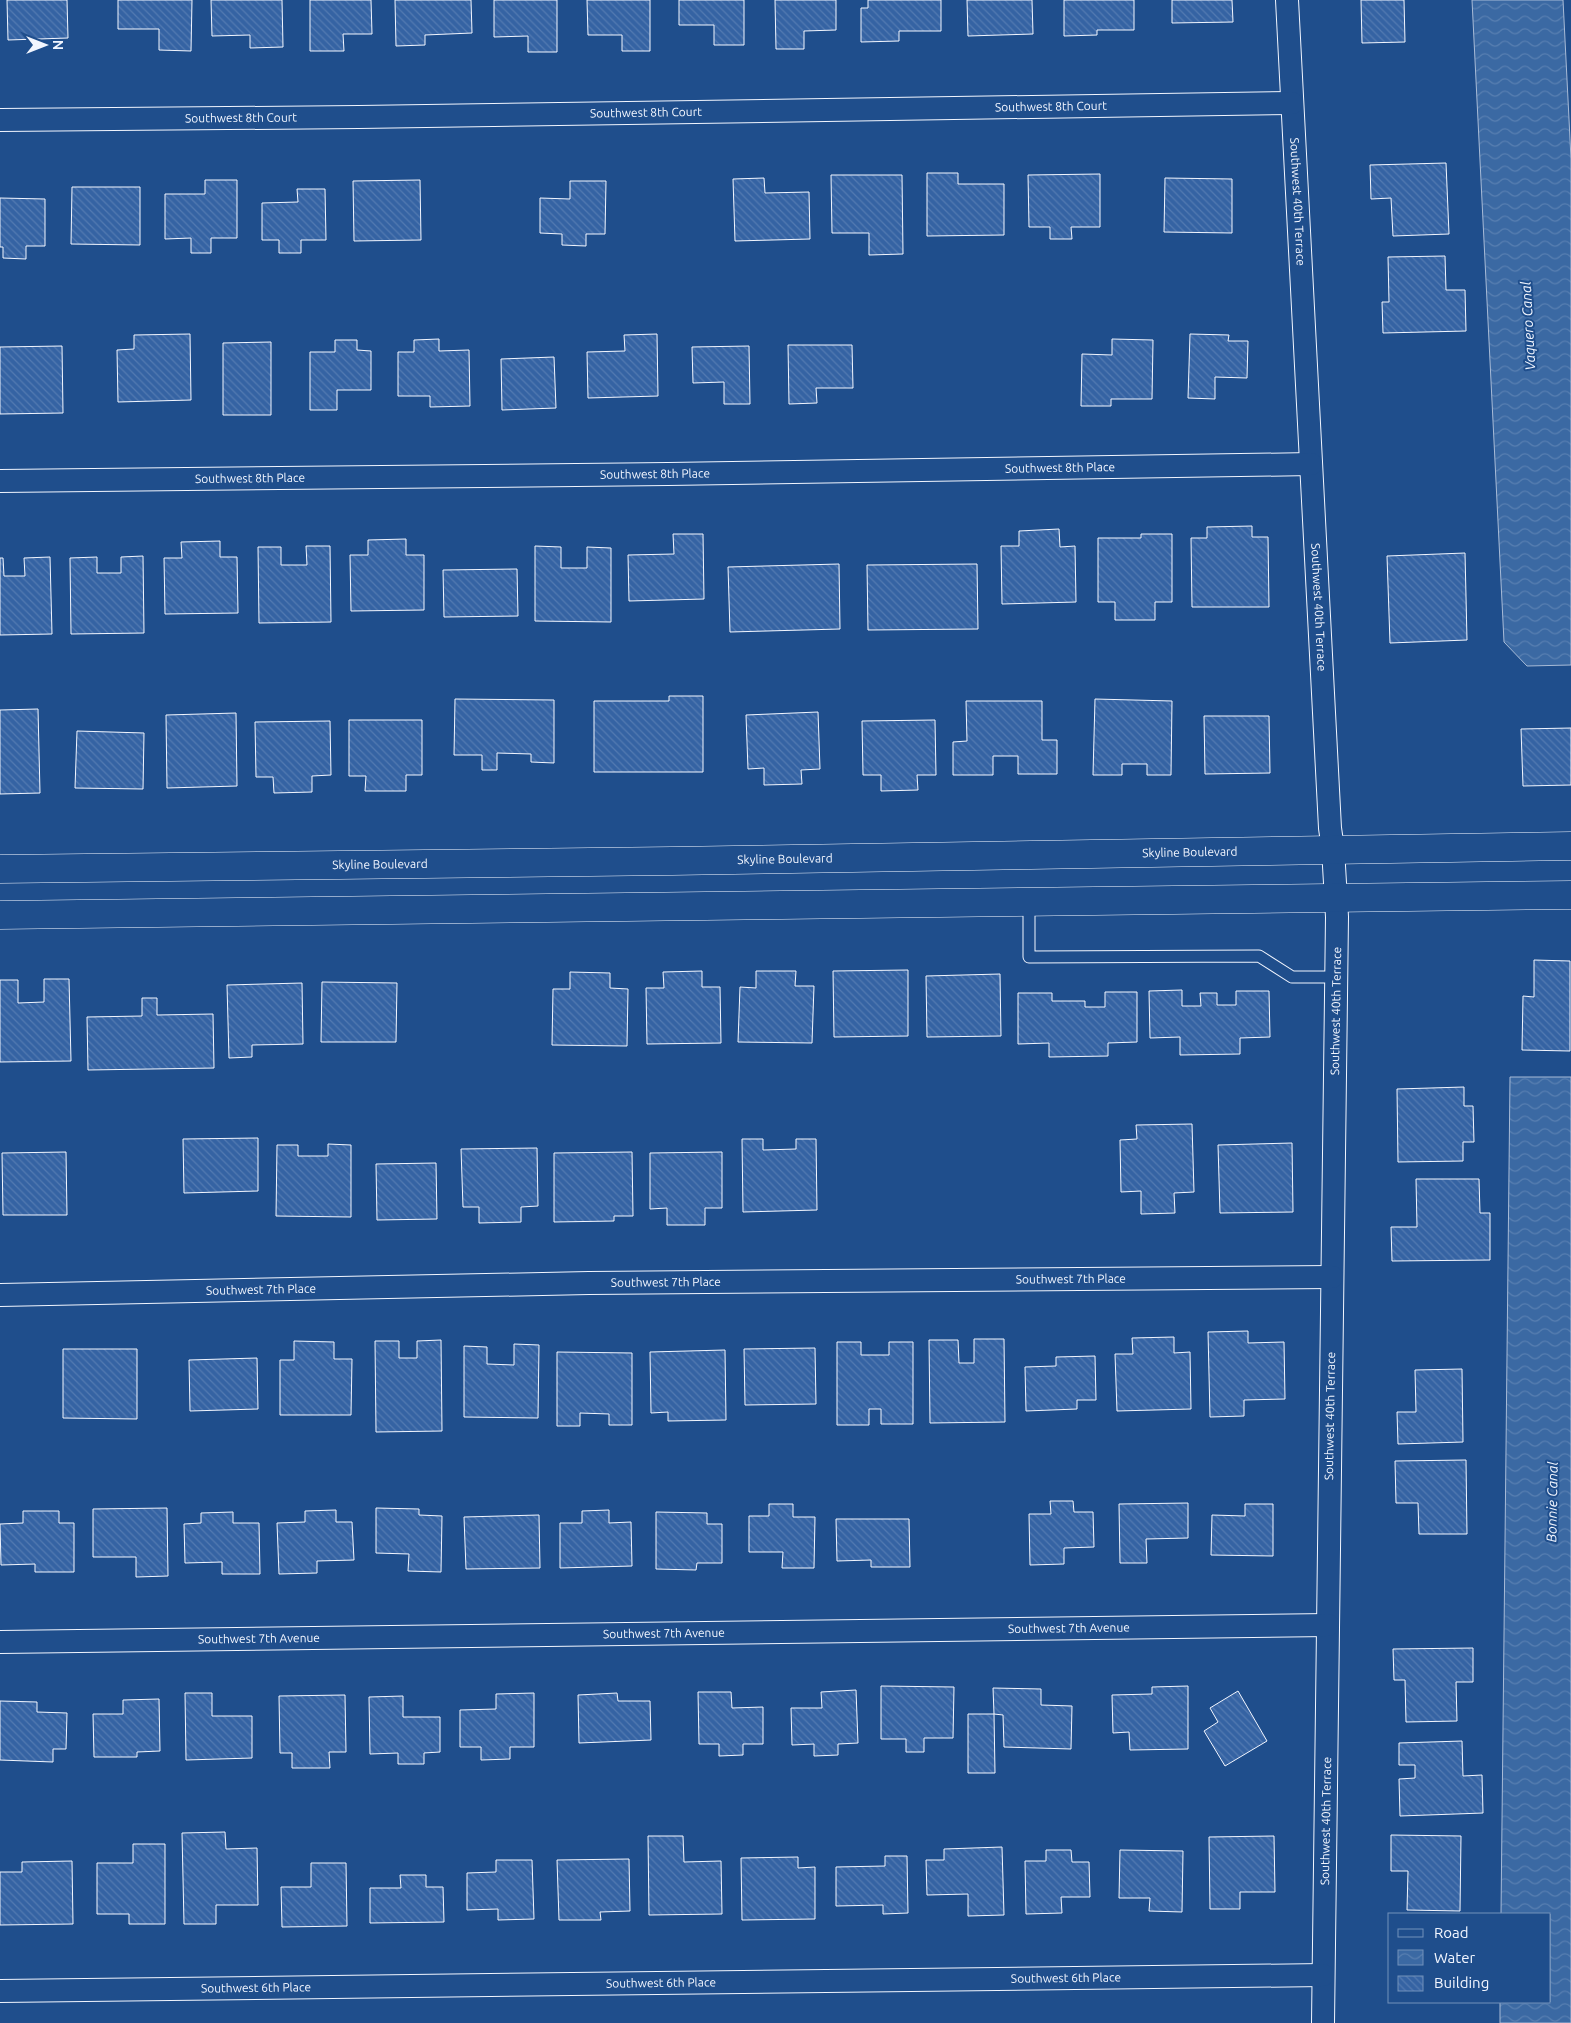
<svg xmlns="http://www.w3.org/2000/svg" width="1571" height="2023" font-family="Ubuntu,sans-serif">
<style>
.water{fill:url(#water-waves);stroke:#a8bbd7}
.building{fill:url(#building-back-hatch);stroke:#f2f6ff}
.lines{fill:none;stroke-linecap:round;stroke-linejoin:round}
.service-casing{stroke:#f2f6ff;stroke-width:13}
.minor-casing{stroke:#f2f6ff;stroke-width:24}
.tertiary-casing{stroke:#f2f6ff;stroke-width:29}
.service{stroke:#1f4e8c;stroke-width:11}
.minor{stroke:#1f4e8c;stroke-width:22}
.tertiary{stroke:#1f4e8c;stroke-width:28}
.labels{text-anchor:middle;stroke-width:4;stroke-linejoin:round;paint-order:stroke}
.street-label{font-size:12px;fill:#f2f6ff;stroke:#1f4e8c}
.water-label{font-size:14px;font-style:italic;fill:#f2f6ff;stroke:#1f4e8c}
</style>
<defs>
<pattern id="water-waves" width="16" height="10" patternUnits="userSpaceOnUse" patternTransform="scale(1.25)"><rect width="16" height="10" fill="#3b69a3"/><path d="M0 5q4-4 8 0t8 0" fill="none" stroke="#587fb1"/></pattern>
<pattern id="building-back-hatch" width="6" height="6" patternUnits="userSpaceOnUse" patternTransform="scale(1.25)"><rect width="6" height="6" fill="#3563a3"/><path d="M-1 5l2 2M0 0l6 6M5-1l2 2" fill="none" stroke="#537ab1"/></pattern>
</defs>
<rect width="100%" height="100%" fill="#1f4e8c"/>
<g class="water">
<polygon points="1472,0 1563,0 1571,159 1571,665 1527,666 1504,642"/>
<polygon points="1510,1077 1571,1077 1571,2023 1500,2023 1500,2002 1550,2002 1550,1914 1501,1914"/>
</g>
<g class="building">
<polygon points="7,0 67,0 68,38 8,40"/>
<polygon points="118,0 192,0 191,51 159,50 159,29 118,29"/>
<polygon points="211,0 282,0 283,47 250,48 250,35 212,36"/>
<polygon points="310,0 371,0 372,34 343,34 344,51 310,51"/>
<polygon points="395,0 471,0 472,33 425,35 425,45 396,46"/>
<polygon points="494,0 557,0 557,52 528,52 528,36 494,37"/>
<polygon points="587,0 650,0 650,51 622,51 622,35 588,35"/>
<polygon points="679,0 744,0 744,45 714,45 714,25 679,25"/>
<polygon points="775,0 836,0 836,30 804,31 804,49 776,49"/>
<polygon points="868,0 941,0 941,31 899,31 899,41 861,42 861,8 868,8"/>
<polygon points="967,0 1032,0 1033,34 968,36"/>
<polygon points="1064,0 1134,0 1134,30 1097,30 1097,35 1064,36"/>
<polygon points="1172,0 1232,0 1233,22 1172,23"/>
<polygon points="1361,0 1404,0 1405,42 1362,43"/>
<polygon points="1446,163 1449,234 1393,236 1391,198 1371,199 1370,165"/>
<polygon points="927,173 958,173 958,184 1004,184 1004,235 927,236"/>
<polygon points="1100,174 1100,227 1071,227 1072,239 1050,239 1050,227 1029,227 1028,175"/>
<polygon points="831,175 902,175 903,254 869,255 869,233 832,233"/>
<polygon points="764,178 765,193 809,192 810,239 735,241 733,179"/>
<polygon points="1165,178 1232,179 1232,233 1164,232"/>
<polygon points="205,180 237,180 237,238 211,238 211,253 191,253 191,238 165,239 165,194 205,194"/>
<polygon points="420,180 421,240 354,241 353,181"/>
<polygon points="570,181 606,181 605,234 586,234 586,246 562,245 562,234 540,233 540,198 570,199"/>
<polygon points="72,187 140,187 140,245 71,244"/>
<polygon points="297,189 325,189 326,240 301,240 301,253 279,253 279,240 262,240 262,203 298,202"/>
<polygon points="0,198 45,199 45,246 26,246 26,259 3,258 3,247 0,247"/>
<polygon points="1445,256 1446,290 1465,290 1466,331 1383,333 1382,302 1389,302 1388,257"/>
<polygon points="190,334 191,400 118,402 117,350 134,349 134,335"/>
<polygon points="657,334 658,396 588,398 587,352 625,351 624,335"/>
<polygon points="1190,334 1229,335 1228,341 1248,341 1247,378 1215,377 1215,399 1188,398"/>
<polygon points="439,339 439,351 469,350 470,406 430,407 430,396 398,396 398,352 414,352 414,340"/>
<polygon points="1112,339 1153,340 1152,399 1111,399 1111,406 1081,406 1082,354 1112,355"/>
<polygon points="335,340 357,340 357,350 371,351 371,390 337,390 337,410 310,410 310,352 335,352"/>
<polygon points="271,342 271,415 223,415 223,343"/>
<polygon points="788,345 852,345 853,388 816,388 817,403 789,404"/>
<polygon points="62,346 63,413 0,414 0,347"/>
<polygon points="749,346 750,404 724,404 724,382 693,383 692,347"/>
<polygon points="554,357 556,408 502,410 501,359"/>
<polygon points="1252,526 1252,537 1268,537 1269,607 1192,607 1191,538 1207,538 1207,527"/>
<polygon points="1059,529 1060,547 1075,546 1076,602 1002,604 1001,546 1019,546 1019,531"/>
<polygon points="673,534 703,534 704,599 629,601 628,555 674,554"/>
<polygon points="1141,534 1172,534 1172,602 1155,602 1155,620 1115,620 1115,602 1098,602 1098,538 1141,538"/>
<polygon points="406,539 406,555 424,555 424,610 351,611 350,555 368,555 368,540"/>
<polygon points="220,541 220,557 237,557 238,613 165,614 164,558 182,558 181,542"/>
<polygon points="306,546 330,546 331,622 259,623 258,547 281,547 281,565 307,565"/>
<polygon points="535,546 561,547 561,568 587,568 587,547 611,548 611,622 535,621"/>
<polygon points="1465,553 1467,640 1390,643 1387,556"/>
<polygon points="143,556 144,633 71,634 70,558 97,557 97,573 121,573 121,557"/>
<polygon points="50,557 52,634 0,635 0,558 3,558 4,576 25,576 24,558"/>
<polygon points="839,564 840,629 730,632 728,567"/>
<polygon points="977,564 978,629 868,630 867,565"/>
<polygon points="517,569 518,616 444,617 443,570"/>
<polygon points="669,696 703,696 703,772 594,772 594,701 669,701"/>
<polygon points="455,699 554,700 554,763 531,762 531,754 497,753 497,770 482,770 482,755 454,755"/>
<polygon points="1095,699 1172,701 1171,775 1147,775 1147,764 1122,764 1122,775 1093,775"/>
<polygon points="966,701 1042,701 1042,740 1057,740 1057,774 1018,774 1018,756 993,756 993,775 953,775 953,742 967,741"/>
<polygon points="38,709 40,793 0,794 0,710"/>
<polygon points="818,712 820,769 801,770 802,784 764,785 764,768 748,769 746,715"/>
<polygon points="236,713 237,786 167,788 166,715"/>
<polygon points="1204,716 1269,716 1270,773 1205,774"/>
<polygon points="349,720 422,720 422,775 406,775 406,791 365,791 366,776 349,776"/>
<polygon points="935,720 936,775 917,775 918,790 881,791 881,775 863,775 862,721"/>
<polygon points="330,721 331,775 312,776 312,792 274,793 273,777 256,777 255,722"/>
<polygon points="1571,728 1571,785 1523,786 1521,729"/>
<polygon points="77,731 144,733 143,789 75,788"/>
<polygon points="1534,960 1570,961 1570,1051 1522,1050 1523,996 1534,997"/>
<polygon points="908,970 908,1036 834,1037 833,971"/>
<polygon points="702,971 702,987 720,987 721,1043 647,1044 646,988 664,988 663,972"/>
<polygon points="756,971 796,971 795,986 814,986 812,1043 738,1042 740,987 756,988"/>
<polygon points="570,972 610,973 610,988 628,989 627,1046 552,1045 553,989 570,989"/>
<polygon points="1000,974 1001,1036 927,1037 926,976"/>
<polygon points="44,979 69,979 71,1061 0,1062 0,980 18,980 18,1003 44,1002"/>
<polygon points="322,982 397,983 396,1042 321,1042"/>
<polygon points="302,983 303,1044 252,1045 252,1057 229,1058 227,985"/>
<polygon points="1182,990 1182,1006 1201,1006 1200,993 1217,993 1217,1005 1236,1005 1236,991 1269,991 1270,1037 1240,1038 1240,1054 1180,1055 1180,1037 1150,1038 1149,991"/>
<polygon points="1105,992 1137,992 1137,1042 1108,1043 1108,1056 1049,1057 1049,1043 1018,1044 1018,993 1052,993 1052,1001 1085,1001 1085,1007 1105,1007"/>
<polygon points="142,998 157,998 157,1015 213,1014 214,1068 88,1070 87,1017 142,1016"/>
<polygon points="1464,1087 1464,1106 1473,1106 1474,1142 1463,1142 1463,1161 1398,1162 1397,1089"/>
<polygon points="1192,1124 1194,1192 1174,1193 1175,1213 1141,1214 1141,1191 1121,1192 1120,1140 1137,1139 1136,1125"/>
<polygon points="258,1138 258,1191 184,1193 183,1139"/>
<polygon points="742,1139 763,1139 763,1150 796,1149 796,1139 816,1139 817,1210 743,1212"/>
<polygon points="1292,1143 1293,1212 1220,1213 1218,1145"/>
<polygon points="328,1144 351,1145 351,1217 276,1216 277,1145 298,1145 298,1156 328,1156"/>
<polygon points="537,1148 538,1206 521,1207 521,1222 479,1223 479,1207 463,1207 461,1149"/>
<polygon points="66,1152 67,1215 3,1215 2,1153"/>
<polygon points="632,1152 633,1216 614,1216 614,1221 554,1222 554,1153"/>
<polygon points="722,1152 722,1208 705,1208 705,1225 667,1225 667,1208 650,1209 650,1153"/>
<polygon points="436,1163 437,1219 377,1220 376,1164"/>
<polygon points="1416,1179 1479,1179 1480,1213 1490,1213 1490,1260 1392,1261 1391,1227 1417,1227"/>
<polygon points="1248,1331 1248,1343 1284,1342 1285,1399 1244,1400 1244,1416 1210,1417 1208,1332"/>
<polygon points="1174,1337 1174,1353 1190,1352 1191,1409 1117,1411 1115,1354 1133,1354 1132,1338"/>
<polygon points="974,1339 1004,1339 1005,1422 930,1423 929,1340 958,1340 959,1363 974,1363"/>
<polygon points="441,1340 442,1431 376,1432 375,1341 399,1341 399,1358 417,1358 417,1341"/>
<polygon points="294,1341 334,1342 334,1359 352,1359 351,1415 280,1415 280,1360 294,1360"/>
<polygon points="837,1342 861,1342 861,1355 889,1355 889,1342 913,1342 913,1424 881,1424 881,1409 869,1409 869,1425 837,1425"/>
<polygon points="514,1344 539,1345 538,1418 464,1417 464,1346 487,1347 487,1364 514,1365"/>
<polygon points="815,1348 816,1404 745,1405 744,1349"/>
<polygon points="63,1349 137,1349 137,1419 63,1418"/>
<polygon points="725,1350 726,1420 668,1421 668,1412 651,1413 650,1352"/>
<polygon points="557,1352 632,1353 632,1425 609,1425 609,1414 580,1413 580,1426 557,1426"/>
<polygon points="1095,1356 1096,1400 1077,1400 1077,1409 1026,1411 1025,1367 1056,1366 1056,1357"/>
<polygon points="257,1358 258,1409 190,1411 189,1360"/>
<polygon points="1462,1369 1463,1442 1398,1444 1397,1412 1416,1412 1415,1370"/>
<polygon points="1466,1460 1467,1534 1419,1534 1418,1503 1396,1503 1395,1461"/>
<polygon points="1050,1501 1073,1501 1074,1512 1093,1512 1094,1547 1064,1548 1064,1564 1030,1565 1029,1514 1051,1514"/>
<polygon points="1188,1503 1188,1538 1146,1539 1147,1563 1120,1563 1119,1504"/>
<polygon points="769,1504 793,1504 793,1517 815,1517 814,1568 782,1568 783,1552 749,1552 749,1516 769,1516"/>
<polygon points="1245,1504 1273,1504 1273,1556 1211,1555 1212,1515 1245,1516"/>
<polygon points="167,1508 168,1576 136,1577 136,1557 93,1557 93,1509"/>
<polygon points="376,1508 419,1509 419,1515 442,1516 441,1572 408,1571 409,1554 376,1553"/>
<polygon points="336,1510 336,1522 352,1522 354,1560 317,1561 317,1573 279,1574 277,1523 305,1522 305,1511"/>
<polygon points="609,1510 609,1523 631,1522 632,1566 560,1568 560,1523 582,1523 582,1511"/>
<polygon points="23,1511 59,1511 59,1523 74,1523 74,1572 35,1572 35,1564 1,1565 0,1524 23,1523"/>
<polygon points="233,1512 233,1523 259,1523 260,1574 222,1574 222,1562 185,1563 184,1524 201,1523 201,1513"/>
<polygon points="656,1512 707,1513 707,1524 722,1524 722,1563 697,1563 696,1570 656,1569"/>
<polygon points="539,1515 540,1568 466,1569 464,1517"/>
<polygon points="836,1519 909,1519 910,1567 871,1567 871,1560 837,1561"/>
<polygon points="1473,1648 1473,1682 1456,1682 1457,1721 1406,1722 1405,1680 1394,1680 1393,1649"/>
<polygon points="881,1686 954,1687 953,1738 924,1738 924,1752 906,1752 906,1739 881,1739"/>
<polygon points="1188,1686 1188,1749 1130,1750 1129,1732 1113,1733 1112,1695 1152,1694 1152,1687"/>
<polygon points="993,1688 1041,1689 1041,1705 1072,1706 1071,1749 1004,1747 1003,1715 994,1714"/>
<polygon points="856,1690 858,1743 838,1744 838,1755 814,1756 814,1744 792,1745 791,1708 822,1708 821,1692"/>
<polygon points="1238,1691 1267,1741 1225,1766 1204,1731 1218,1722 1210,1708"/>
<polygon points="698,1692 731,1692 732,1708 763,1707 763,1744 743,1744 743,1755 719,1756 719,1744 699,1744"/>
<polygon points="185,1693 212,1693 212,1716 252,1716 252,1758 186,1760"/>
<polygon points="534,1693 534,1747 510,1747 510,1759 481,1760 481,1747 460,1747 460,1710 496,1709 496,1694"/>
<polygon points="617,1693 618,1701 650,1701 651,1740 579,1743 578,1695"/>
<polygon points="345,1695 346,1752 329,1752 330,1768 292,1768 292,1753 280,1753 279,1696"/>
<polygon points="403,1696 403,1717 440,1717 440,1752 424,1753 424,1764 398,1764 398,1753 370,1754 369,1697"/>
<polygon points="159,1699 160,1751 137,1752 137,1757 94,1757 93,1714 123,1714 123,1700"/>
<polygon points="0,1701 37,1702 37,1712 67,1713 66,1749 53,1749 53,1762 0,1760"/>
<polygon points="968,1714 994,1714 995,1773 968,1773"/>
<polygon points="1462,1741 1463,1776 1482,1775 1483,1813 1400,1816 1399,1779 1415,1778 1415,1765 1399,1765 1399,1743"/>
<polygon points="225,1832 226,1849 257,1848 258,1905 216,1905 216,1924 184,1924 182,1833"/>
<polygon points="1391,1835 1461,1836 1460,1911 1407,1910 1408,1871 1391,1871"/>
<polygon points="648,1836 683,1836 684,1862 721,1861 722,1914 649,1915"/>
<polygon points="1274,1836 1275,1892 1240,1892 1240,1909 1210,1909 1209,1837"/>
<polygon points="133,1844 165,1844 165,1924 129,1924 129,1914 97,1914 97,1863 133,1863"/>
<polygon points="1002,1847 1004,1915 968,1916 968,1894 927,1895 926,1860 944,1860 944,1849"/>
<polygon points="1046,1850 1071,1850 1072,1862 1089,1862 1090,1897 1061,1897 1062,1913 1026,1914 1025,1861 1046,1861"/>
<polygon points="1120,1850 1183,1851 1182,1912 1149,1911 1150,1898 1119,1898"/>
<polygon points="885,1856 907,1856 908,1913 883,1914 883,1905 836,1906 836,1867 885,1866"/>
<polygon points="798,1857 798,1868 815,1867 815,1919 742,1920 741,1858"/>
<polygon points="629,1859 630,1911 600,1912 601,1920 559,1920 557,1860"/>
<polygon points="496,1860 532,1860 534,1919 498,1920 498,1909 467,1910 467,1873 496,1872"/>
<polygon points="72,1861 73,1924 0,1925 0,1872 22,1872 22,1862"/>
<polygon points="311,1863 346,1863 347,1926 282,1927 281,1887 311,1887"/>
<polygon points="400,1875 426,1875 426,1887 443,1887 444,1922 370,1923 370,1888 401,1888"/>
</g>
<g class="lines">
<defs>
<polyline id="service" points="1029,903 1029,957 1259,956 1292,977 1336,977"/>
<g id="minor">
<path id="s1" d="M 1287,0 L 1330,828 L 1333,849 L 1337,917 L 1323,2023"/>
<path id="s2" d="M 0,120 L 359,117 L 1292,103"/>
<path id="s3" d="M 0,481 L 668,474 L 1311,464"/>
<path id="s4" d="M 0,1295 L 589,1283 L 1332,1277"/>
<path id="s5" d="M 0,1642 L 1328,1625"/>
<path id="s6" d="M 0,1991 L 1323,1975"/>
</g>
<g id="tertiary">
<path id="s7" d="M 0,869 L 672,861 L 1571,846"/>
<polyline points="0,915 1571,895"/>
</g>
</defs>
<use href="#service" class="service-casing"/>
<use href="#minor" class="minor-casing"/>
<use href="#tertiary" class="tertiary-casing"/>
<use href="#service" class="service"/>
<use href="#minor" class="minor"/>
<use href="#tertiary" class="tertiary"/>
</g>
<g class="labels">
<g class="street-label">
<text dy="4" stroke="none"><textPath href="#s2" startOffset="1051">Southwest 8th Court</textPath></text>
<text dy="4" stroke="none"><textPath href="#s2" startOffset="646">Southwest 8th Court</textPath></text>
<text dy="4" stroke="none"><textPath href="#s2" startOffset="241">Southwest 8th Court</textPath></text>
<text dy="4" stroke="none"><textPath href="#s1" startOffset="202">Southwest 40th Terrace</textPath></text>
<text dy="4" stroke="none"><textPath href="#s3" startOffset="1060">Southwest 8th Place</textPath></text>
<text dy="4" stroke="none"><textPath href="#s3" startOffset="655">Southwest 8th Place</textPath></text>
<text dy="4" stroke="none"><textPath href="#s3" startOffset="250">Southwest 8th Place</textPath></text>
<text dy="4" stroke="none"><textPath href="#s1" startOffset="608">Southwest 40th Terrace</textPath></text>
<text dy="4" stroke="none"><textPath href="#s7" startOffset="1190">Skyline Boulevard</textPath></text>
<text dy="4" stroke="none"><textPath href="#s7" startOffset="785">Skyline Boulevard</textPath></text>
<text dy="4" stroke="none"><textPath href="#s7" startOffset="380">Skyline Boulevard</textPath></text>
<text transform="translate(1336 1011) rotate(-89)" y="4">Southwest 40th Terrace</text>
<text dy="4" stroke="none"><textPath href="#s4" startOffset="1071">Southwest 7th Place</textPath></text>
<text dy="4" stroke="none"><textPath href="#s4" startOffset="666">Southwest 7th Place</textPath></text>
<text dy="4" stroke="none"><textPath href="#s4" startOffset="261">Southwest 7th Place</textPath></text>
<text transform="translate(1330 1416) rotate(-89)" y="4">Southwest 40th Terrace</text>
<text dy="4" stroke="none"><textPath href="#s5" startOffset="1069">Southwest 7th Avenue</textPath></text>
<text dy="4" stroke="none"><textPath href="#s5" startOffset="664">Southwest 7th Avenue</textPath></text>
<text dy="4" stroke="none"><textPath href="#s5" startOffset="259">Southwest 7th Avenue</textPath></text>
<text transform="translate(1326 1821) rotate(-89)" y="4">Southwest 40th Terrace</text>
<text dy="4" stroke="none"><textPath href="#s6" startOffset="1066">Southwest 6th Place</textPath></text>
<text dy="4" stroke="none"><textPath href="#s6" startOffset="661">Southwest 6th Place</textPath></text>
<text dy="4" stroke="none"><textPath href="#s6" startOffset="256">Southwest 6th Place</textPath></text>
</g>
<g class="water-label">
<text transform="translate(1528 326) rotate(-93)" y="5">Vaquero Canal</text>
<text transform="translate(1552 1502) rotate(-89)" y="5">Bonnie Canal</text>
</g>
</g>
<rect x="1388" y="1913" width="162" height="90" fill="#1f4e8c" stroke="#7391ba"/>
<rect x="1398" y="1929" width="25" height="8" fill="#1f4e8c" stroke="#7391ba"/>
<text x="1434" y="1938" font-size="15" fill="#f2f6ff">Road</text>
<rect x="1398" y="1950" width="25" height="15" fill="url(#water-waves)" stroke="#7391ba"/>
<text x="1434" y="1963" font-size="15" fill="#f2f6ff">Water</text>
<rect x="1398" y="1976" width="25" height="15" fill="url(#building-back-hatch)" stroke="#7391ba"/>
<text x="1434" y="1988" font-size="15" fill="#f2f6ff">Building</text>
<g transform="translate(45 45) rotate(90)" stroke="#1f4e8c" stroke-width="4" paint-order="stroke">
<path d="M0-4L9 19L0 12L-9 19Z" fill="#f2f6ff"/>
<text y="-8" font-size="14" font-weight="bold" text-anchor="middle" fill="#f2f6ff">N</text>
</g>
</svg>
